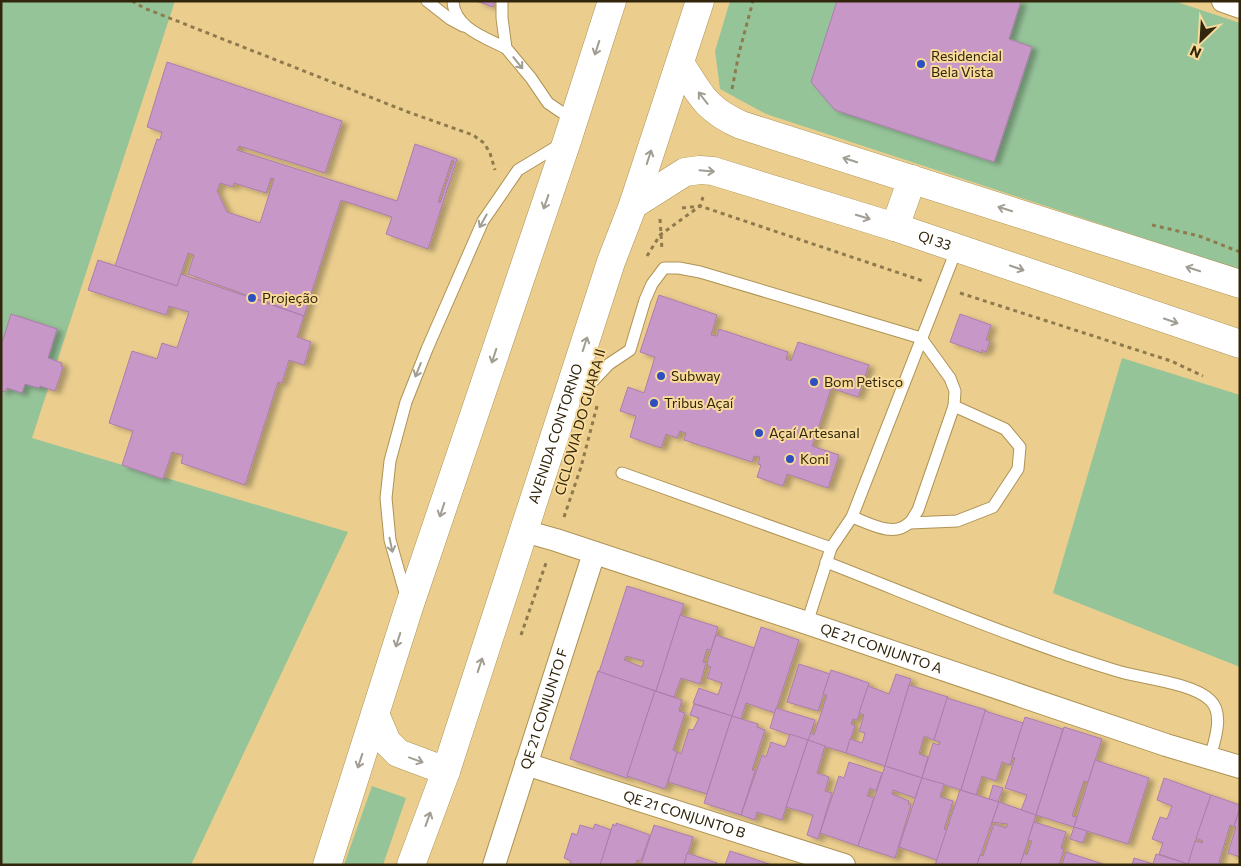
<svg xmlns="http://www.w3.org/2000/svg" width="1241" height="866" font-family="Commissioner,sans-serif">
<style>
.green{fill:#96c499}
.building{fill:#c797c7;stroke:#ac7dac;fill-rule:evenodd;filter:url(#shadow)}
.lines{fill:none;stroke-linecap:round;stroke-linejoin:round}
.service-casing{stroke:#ae9354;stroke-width:13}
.minor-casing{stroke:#ae9354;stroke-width:24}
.tertiary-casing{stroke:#ae9354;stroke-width:29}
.secondary-casing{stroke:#ae9354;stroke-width:29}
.path{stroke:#8e7a4d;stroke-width:3;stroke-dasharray:4 4;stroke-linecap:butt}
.service{stroke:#fff;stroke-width:11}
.minor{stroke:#fff;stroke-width:22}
.tertiary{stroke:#fff;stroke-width:28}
.secondary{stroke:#fff;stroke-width:28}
.oneway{stroke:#a29d92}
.poi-dot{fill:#2d4fbf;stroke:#f8db9b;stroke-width:2}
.labels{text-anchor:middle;stroke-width:4;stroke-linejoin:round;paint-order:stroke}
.poi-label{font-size:14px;fill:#31260c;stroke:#f8db9b;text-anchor:start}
.street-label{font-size:14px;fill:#31260c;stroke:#f8db9b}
</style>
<defs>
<filter id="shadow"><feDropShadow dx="5.5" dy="3" stdDeviation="2.5" flood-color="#0004"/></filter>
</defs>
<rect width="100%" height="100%" fill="#ebce8e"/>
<g class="green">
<polygon points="1,1 175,1 32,438 348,532 191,865 1,865"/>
<polygon points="730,1 1174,1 1240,23 1240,270 766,114 720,89 715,51"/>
<polygon points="1122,358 1240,395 1240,667 1053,593"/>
<polygon points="372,786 406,798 383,865 344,865"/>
</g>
<g class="building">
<polygon points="476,1 495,1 493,7"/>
<polygon points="837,1 1021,1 1009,39 1032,47 994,162 835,110 811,82"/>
<path d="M 167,62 L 342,121 L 325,173 L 239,146 L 237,150 L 397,201 L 415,144 L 457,159 L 428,249 L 386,234 L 392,217 L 341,200 L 304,316 L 188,274 L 194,255 L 188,253 L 177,286 L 115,266 L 157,139 L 160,140 L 162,132 L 147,127 ZM 452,160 L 454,161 L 440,203 L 438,202 ZM 271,178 L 274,179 L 260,223 L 227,212 L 217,191 L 220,183 L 233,187 L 234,183 L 266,193 Z"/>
<polygon points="98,260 177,286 181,274 304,316 297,337 311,342 304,365 289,360 282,383 278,382 245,485 181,463 183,455 172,452 163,479 122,465 133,431 109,423 132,351 157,359 162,343 177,348 189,312 169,306 166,315 88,290"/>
<polygon points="659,295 717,315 711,335 717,336 719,329 788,352 786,359 791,361 798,342 869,365 858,397 831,388 824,411 812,446 839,455 828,488 787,474 783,486 757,477 761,465 758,464 760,457 754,456 752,462 684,440 686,433 680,431 677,438 666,434 661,448 630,437 636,416 620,411 628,387 644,393 655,357 640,352"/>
<polygon points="11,314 57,329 48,358 62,363 61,366 63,367 55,391 40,386 39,388 25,384 22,393 7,388 5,392 1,391 1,346"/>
<polygon points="960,314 991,325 986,340 990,341 986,352 982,350 982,353 950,342"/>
<path d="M 627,586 L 684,604 L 656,691 L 599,672 ZM 626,656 L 644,661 L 642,667 L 624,660 Z"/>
<polygon points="680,615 718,627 711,650 707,649 703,662 706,663 700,684 681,678 674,697 656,691"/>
<polygon points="761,627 799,640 775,713 746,703 741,719 732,716"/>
<polygon points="716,635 754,648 732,716 693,703 699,688 718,695 722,683 707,678 711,667 708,666 707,663"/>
<polygon points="799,664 830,674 818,711 787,702"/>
<polygon points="831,670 869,683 857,720 853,719 851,724 855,726 846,753 808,741 810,733 814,735 827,695 823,694"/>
<polygon points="598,671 655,691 627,778 570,759"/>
<polygon points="896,674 911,679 885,766 846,753 850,739 862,743 865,733 859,731 864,715 859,713 868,686 889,694"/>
<polygon points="909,685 948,697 934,740 924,736 919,754 928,757 922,778 885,766"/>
<polygon points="655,691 682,700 679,711 685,713 673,750 678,752 665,789 627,776"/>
<polygon points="947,698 986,710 961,790 922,778 933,743 939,745 940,742 934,740"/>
<polygon points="694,704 732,716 707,794 668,782 677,752 681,754 689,729 693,730 699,718 690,715"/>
<polygon points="776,708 815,720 808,741 770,728"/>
<polygon points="985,711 1023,723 1010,765 1002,762 996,781 982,776 976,795 961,790"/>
<polygon points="732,716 758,724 757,727 765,730 752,770 755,771 741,815 704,803"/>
<polygon points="1025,717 1063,729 1036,815 1021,810 1027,795 1005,788 1015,758 1012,757"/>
<polygon points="1064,727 1102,739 1088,782 1084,781 1072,816 1077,817 1074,827 1036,815"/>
<polygon points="790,734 808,740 782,820 757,812 755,820 741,815 762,755 766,757 771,742 785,747"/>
<polygon points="808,740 825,746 817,773 829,777 825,791 832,793 818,839 807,835 813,815 786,807"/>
<polygon points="1095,760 1149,778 1128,844 1074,827"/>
<polygon points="849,762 882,773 876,791 870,788 867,796 874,798 858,846 820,833 839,776 844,778"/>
<polygon points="885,766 922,778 915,798 893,790 892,794 909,801 908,804 911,805 895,858 858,846"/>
<polygon points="922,778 944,784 940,797 953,801 944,829 947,830 937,860 899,847"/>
<polygon points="1164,778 1211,795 1188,864 1159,854 1163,843 1152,839 1160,817 1167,819 1172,806 1157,800"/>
<polygon points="993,785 1003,788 998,802 989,799"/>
<polygon points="960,790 999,802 977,865 935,865"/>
<polygon points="1211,795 1240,805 1240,808 1234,826 1230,825 1219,862 1221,863 1221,865 1190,865 1188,864 1195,841 1202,843 1203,841 1196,838"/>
<polygon points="999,802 1036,815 1020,865 977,865 980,855 983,856 994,824 1006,828 1008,824 992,822"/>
<polygon points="1240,808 1240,857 1228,853 1236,827 1234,826"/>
<polygon points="1034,822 1066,832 1061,848 1064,849 1059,865 1020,865 1024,853 1027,855 1032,841 1028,840"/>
<polygon points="616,823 650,835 641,861 637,860 635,865 600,865 613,824 616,826"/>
<polygon points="595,824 611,830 600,865 570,865 571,861 564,858 572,833 577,835 580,825 593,829"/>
<polygon points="654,825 693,837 684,865 641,865"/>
<polygon points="1074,827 1087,831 1083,843 1070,839"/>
<polygon points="730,851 769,864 725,865"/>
<polygon points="1066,852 1103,864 1103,865 1062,865"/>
<polygon points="687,853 717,863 716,865 684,865"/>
<polygon points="1156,854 1188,864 1187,865 1132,865 1134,858 1153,864"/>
</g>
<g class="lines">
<defs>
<g id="service">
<polyline points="427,1 450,19 463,26"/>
<path d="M 453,1 C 454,28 486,38 506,48"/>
<polyline points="502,1 502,18 506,48 531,78 548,103 573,120"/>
<path d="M 575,400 L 609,364 L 630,350 L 645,300 L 652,284 L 664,268 L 679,268 L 700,272 L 921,338 L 950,378 L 955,391 L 954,406 L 918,510 C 915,514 913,520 909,523 C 893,538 869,523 852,517"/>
<polyline points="622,473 831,548"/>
<polyline points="910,523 957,521 993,507 1018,469 1020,447 1005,429 954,406"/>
<path d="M 826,562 C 903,592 981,625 1059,652 C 1080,659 1100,666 1121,672 C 1145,679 1192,683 1210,700 C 1225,714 1214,742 1210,758"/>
<polyline points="407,600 390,540 386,498 390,461 406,402 427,349 483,221 518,170 561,144"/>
<polyline points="807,623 831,548 852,517 957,248"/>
</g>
<g id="minor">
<polyline points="1223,1 1240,7"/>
<path id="s1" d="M 524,531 L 556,540 L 807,623 L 1166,745 L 1240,767"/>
<path id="s2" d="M 526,764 L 844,865"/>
<path id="s3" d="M 494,865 L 594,553"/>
</g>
<g id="tertiary">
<path d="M 680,63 C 700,94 705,109 741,125 L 1240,284"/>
<path id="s4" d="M 633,205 L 685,172 L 700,170 L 713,171 L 895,227 L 1240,344"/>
<polyline points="895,227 912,179"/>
</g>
<g id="secondary">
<polyline points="375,714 387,742 398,753 446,771"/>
<polyline points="327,865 409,607 567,141 612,1"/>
<path id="s5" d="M 411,865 L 446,771 L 611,262 L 633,205 L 700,1"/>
</g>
</defs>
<use href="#service" class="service-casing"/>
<use href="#minor" class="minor-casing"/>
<use href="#tertiary" class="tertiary-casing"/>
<use href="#secondary" class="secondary-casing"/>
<g class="path">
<polyline points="132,1 144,8 408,112 473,135 484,143 490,153 495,170"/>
<polyline points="732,89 739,53 753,1"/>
<polyline points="682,208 700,206 923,281"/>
<polyline points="660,219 662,250"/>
<polyline points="1152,225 1199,236 1240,252"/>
<polyline points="647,256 660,235 700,206 703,197"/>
<polyline points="960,293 1171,361 1203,376"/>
<polyline points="564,517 581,467 597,406"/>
<polyline points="521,635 546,563"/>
</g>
<use href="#service" class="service"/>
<use href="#minor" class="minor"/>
<use href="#tertiary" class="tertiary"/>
<use href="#secondary" class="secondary"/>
</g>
<defs><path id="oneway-shaft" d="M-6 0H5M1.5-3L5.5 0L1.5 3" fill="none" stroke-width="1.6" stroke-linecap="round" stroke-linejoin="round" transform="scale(1.25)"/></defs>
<g class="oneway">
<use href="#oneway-shaft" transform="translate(597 48) rotate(108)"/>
<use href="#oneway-shaft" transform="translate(518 63) rotate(51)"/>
<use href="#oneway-shaft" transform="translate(703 98) rotate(-128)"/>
<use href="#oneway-shaft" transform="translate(649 157) rotate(-72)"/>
<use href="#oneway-shaft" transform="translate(850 160) rotate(-162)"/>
<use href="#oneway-shaft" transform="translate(707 171) rotate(5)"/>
<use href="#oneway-shaft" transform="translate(546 202) rotate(109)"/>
<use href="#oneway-shaft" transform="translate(1005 209) rotate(-162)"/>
<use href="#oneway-shaft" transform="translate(863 217) rotate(17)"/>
<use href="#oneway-shaft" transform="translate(483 221) rotate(119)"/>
<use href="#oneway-shaft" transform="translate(1017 268) rotate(19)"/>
<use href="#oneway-shaft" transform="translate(1193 269) rotate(-162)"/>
<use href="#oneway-shaft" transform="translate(1171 321) rotate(19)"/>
<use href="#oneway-shaft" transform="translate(585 344) rotate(-72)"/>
<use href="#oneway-shaft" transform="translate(494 356) rotate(108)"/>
<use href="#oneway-shaft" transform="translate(418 370) rotate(112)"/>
<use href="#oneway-shaft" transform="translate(442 510) rotate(108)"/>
<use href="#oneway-shaft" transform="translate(391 545) rotate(78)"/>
<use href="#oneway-shaft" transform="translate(398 640) rotate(108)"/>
<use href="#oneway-shaft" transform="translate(480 665) rotate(-72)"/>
<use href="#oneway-shaft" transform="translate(416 760) rotate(20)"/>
<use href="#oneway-shaft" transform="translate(360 761) rotate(108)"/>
<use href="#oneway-shaft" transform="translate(428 819) rotate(-70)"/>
</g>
<g class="poi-dot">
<circle cx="921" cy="64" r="5"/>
<circle cx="252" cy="298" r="5"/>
<circle cx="661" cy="376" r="5"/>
<circle cx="814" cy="382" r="5"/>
<circle cx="654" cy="403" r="5"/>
<circle cx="759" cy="433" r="5"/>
<circle cx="790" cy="459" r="5"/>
</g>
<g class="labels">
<g class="poi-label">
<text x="931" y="61">Residencial<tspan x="931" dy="16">Bela Vista</tspan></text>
<text x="262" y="303">Projeção</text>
<text x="671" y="381">Subway</text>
<text x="824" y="387">Bom Petisco</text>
<text x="664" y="408">Tribus Açaí</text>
<text x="769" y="438">Açaí Artesanal</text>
<text x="800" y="464">Koni</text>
</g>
<g class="street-label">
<text dy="5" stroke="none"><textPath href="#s4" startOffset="322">QI 33</textPath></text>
<text transform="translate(580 422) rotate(-74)" y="5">CICLOVIA DO GUARA II</text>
<text dy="5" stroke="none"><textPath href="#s5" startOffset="455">AVENIDA CONTORNO</textPath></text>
<text dy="5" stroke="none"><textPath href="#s1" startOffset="376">QE 21 CONJUNTO A</textPath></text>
<text dy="5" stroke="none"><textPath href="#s3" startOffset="164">QE 21 CONJUNTO F</textPath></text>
<text dy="5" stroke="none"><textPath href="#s2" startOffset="166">QE 21 CONJUNTO B</textPath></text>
</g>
</g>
<rect width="1241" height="866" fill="none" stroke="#31260c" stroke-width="5"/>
<g transform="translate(1201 40) rotate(205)" stroke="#f8db9b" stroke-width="4" paint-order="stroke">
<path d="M0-4L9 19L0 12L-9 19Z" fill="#31260c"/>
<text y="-8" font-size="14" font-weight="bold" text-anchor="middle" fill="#31260c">N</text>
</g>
</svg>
